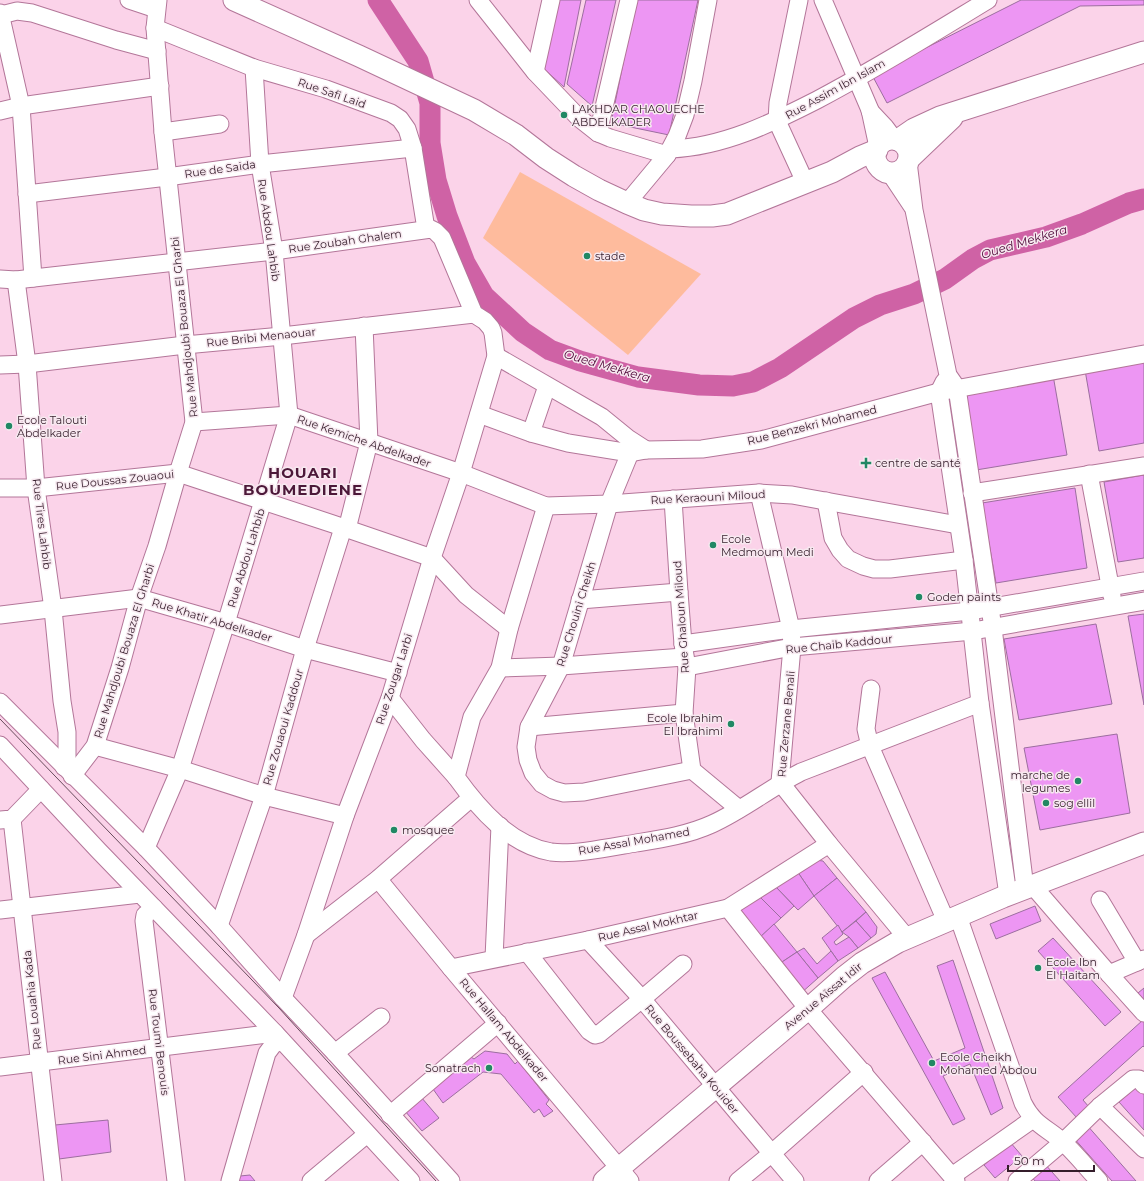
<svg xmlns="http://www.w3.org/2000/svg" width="1144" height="1181" font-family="Montserrat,sans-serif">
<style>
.green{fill:#febb9d}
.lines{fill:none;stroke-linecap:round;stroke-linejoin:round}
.river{stroke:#cf62a5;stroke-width:21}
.building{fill:#ed96f3;stroke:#9c6e9f}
.minor-casing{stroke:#b37699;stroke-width:19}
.major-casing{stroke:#b37699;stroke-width:23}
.minor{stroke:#fff;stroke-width:17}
.major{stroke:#fff;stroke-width:21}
.tram{stroke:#684c5c;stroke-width:1}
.poi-dot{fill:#208864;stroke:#f7e9f0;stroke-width:1.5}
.labels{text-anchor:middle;stroke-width:3;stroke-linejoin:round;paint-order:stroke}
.street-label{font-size:11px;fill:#351d2b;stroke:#f7e9f0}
.poi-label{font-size:11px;fill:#351d2b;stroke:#f7e9f0;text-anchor:start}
.water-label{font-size:12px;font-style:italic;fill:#4e0838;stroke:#f7e9f0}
.district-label{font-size:15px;font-weight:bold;letter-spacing:1px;fill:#4c1839;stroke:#f7e9f0}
</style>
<rect width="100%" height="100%" fill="#fbd3e9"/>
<polygon class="green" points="520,172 701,274 628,355 483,238"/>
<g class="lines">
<polyline class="river" points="378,0 418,61 430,103 430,143 436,180 447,216 465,263 484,296 523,332 550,350 580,361 638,377 699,385 733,386 753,382 780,368 854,318 880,305 914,294 945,279 973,259 990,250 1046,237 1082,224 1129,203 1144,199"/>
</g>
<g class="building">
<polygon points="556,0 581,0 564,87 543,68"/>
<polygon points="586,0 616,0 592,106 567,84"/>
<polygon points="636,0 698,0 669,135 611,123"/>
<polygon points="1021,0 1144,0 1144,5 1080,6 887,103 872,75"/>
<polygon points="1144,360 1144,443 1099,451 1085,370"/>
<polygon points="1053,375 1067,455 976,470 963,391"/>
<polygon points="1144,475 1144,558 1118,562 1104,482"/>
<polygon points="1075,488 1087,568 996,583 982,503"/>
<polygon points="1144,614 1144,705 1128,616"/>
<polygon points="1096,624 1112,704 1019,720 1004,639"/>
<polygon points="1117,734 1130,813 1040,830 1024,748"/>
<polygon points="815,860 823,861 837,878 814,896 797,871"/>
<polygon points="797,871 814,896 798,910 775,886"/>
<polygon points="837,878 866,912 842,932 814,896"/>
<polygon points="775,886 794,906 781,918 760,897"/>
<polygon points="760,897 781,918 756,941 735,914"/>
<polygon points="1035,906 1041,921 996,939 990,924"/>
<polygon points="866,912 877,927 876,934 871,938 856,921"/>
<polygon points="856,921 871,938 858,948 849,937 842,932"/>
<polygon points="774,924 797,952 776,966 756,941"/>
<polygon points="838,925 843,934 834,942 836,945 849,937 858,948 838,961 822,938"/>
<polygon points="1053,938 1121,1012 1105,1026 1038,951"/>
<polygon points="804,948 817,964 831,951 838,961 818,978 797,952"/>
<polygon points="797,952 818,978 800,994 776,966"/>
<polygon points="953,960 1003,1108 991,1115 970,1064 943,1076 965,1119 953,1125 872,978 885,972 934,1061 965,1048 937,966"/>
<polygon points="1144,988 1144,1000 1138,993"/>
<polygon points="1143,1020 1144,1021 1144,1047 1143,1046 1083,1100 1089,1107 1077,1118 1058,1097"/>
<polygon points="485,1051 507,1054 515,1064 518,1061 549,1100 546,1104 553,1111 544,1117 539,1109 534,1113 501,1074 483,1072 443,1103 433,1089 471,1057 474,1059"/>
<polygon points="1140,1084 1144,1089 1144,1130 1119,1102"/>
<polygon points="421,1097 439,1118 422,1131 405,1111"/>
<polygon points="108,1120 111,1152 59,1159 55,1125"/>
<polygon points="1086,1124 1136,1181 1112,1181 1072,1136"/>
<polygon points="1010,1142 1022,1156 995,1178 984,1165"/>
<polygon points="1044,1163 1060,1181 1035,1181 1030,1175"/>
<polygon points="250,1175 255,1181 238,1181 240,1176"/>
</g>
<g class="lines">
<defs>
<g id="minor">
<polyline points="129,0 156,9"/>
<polyline points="478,0 535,72 579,118 598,133 610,138 667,155"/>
<polyline points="799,0 778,103 777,121 805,182"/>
<polyline points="823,0 870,110 878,147"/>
<polyline points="0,13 21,106 33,278"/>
<polyline points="1,15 17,11 32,13 116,40 157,51"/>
<polyline points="155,28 254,68 326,89 391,113 400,119 407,129 413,148 426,229"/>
<polyline points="535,72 551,0"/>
<polyline points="0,111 21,106 160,86"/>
<polyline points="870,111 885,127 894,139"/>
<polyline points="163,132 220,124"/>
<polyline points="598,133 629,0"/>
<path d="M 671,149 C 723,147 772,123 817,100 C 876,69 932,34 988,0"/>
<polyline points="908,162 914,210 948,375 957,388 993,628 1025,888"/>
<polyline points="890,173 912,206"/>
<polyline points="27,194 167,177 260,164 413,148"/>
<polyline points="627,203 667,155 677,136 685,115 693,81 708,0"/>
<polyline points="0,279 16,280 274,251 431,229 435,231 442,238 474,314 485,321 491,328 493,333 496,356 461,473 432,558 390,698 345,816 306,935 283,998"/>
<polyline points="16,280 27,364 36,488 53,609 62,701 67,732 67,760 64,767"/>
<polyline points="496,356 602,417 629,439 646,450"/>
<polyline points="0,365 27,364 185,345 282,336 474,314"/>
<polyline points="944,382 939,392 964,560 980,703 1008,895"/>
<polyline points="479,414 531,433 568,443 630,453 646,450 702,449 761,440 939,392 1144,354"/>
<polyline points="194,422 289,415 461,473 546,506 609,504 759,493 792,495 958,525"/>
<polyline points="531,433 547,386"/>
<polyline points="630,453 609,504 561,666 529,727 526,747 528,760 533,773 542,784 553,790 564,793 584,792 692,770"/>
<polyline points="1089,474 1112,596"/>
<polyline points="0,488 36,488 178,473 333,524 432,558 466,595 509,629"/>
<polyline points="759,493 791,629 792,647 780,782 829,844 907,938"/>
<polyline points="972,493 1144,466"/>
<polyline points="673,499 679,592 683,644 687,667 684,713 692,770 739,809"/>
<polyline points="826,501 833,538 840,550 848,559 863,566 874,569 890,569 964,560"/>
<path d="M 546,506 L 509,629 L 500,668 L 472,717 L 456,777 C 479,809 510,845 551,852 C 575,855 612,847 636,843 C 661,839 688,835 712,824 C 743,810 770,788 801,772 L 980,703"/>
<polyline points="347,529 369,442 364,326"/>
<polyline points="580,600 679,592"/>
<polyline points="0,615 139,598 226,623 305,649 398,673"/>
<polyline points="683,644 791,629 970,611 1144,581"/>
<polyline points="687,667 792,647 973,631 1144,601"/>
<polyline points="500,668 561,666 684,657"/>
<polyline points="871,689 866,729 870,746 946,921"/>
<polyline points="390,698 423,740 456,777"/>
<polyline points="0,702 146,848 219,926 283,998 335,1053 451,1181"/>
<polyline points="529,727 684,713"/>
<polyline points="0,745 98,850 275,1033 411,1181"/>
<polyline points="95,746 180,769 264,796 345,816"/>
<polyline points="72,776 95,746 120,668 139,598 157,546 178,473 194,422 163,132 155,28 158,0"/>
<polyline points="12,819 53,1181"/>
<polyline points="0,820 12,819 41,789"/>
<polyline points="146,848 180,769 226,623 289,415 274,251 260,164 254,68"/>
<polyline points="378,879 451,968 630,1181"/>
<polyline points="1033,886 1109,974 1144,959"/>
<polyline points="1100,900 1137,962"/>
<polyline points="154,908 145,915 144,921 176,1181"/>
<polyline points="728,908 808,1009 956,1181"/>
<polyline points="0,910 140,894"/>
<path d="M 958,916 L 1023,1103 C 1034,1125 1046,1127 1063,1142 C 1076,1154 1087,1168 1099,1181"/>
<polyline points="219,926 264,796 305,649 343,528"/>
<polyline points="306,935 378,879 471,798"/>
<polyline points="588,940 642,999 795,1181"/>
<polyline points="527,952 589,1031 595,1035 599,1034 642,999 683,964"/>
<polyline points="494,958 500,826"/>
<polyline points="451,968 588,940 728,908 829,844"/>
<polyline points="1109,974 1144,1013"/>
<polyline points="335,1053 381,1017"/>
<polyline points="0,1067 275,1033"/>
<polyline points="1100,1106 1144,1149"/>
<polyline points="390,1115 498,1023"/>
<polyline points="952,1176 1033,1119"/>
<polyline points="230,1181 267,1053 273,1045 281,1040"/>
<polyline points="311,1181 367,1134"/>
<polyline points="738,1181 771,1154 864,1072"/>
<polyline points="878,1181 923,1142"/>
<polyline points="1017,1181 1063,1142 1100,1106 1133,1079 1139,1079 1144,1085"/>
</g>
<g id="major">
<polyline points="234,0 359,56 474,110 516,135 546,158 574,176 599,190 627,203 644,210 662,214 691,216 712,216 727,214 832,172 860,157 877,150"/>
<circle cx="892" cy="156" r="17"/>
<polyline points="898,140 914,129 940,117 1144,52"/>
<polyline points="909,159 952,118"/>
<polyline points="604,1181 808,1009 844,977 862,963 898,942 1003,897 1144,843"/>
</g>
</defs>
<use href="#minor" class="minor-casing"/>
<use href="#major" class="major-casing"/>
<use href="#minor" class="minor"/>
<use href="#major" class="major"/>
<polyline class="tram" points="0,719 279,1008 436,1181"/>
</g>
<g class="poi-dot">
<circle cx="564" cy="115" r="4"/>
<circle cx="587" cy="256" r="4"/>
<circle cx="9" cy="426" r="4"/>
<path d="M864 457h4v4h4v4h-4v4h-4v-4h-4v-4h4z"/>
<circle cx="713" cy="545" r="4"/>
<circle cx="919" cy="597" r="4"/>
<circle cx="731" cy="724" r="4"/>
<circle cx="1078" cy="781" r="4"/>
<circle cx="1046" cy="803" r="4"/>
<circle cx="394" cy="830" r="4"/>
<circle cx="1038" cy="968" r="4"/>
<circle cx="932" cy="1063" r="4"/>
<circle cx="489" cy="1068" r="4"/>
</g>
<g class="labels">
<g class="street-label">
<text transform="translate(835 89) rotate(-29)" y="4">Rue Assim Ibn Islam</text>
<text transform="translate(332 93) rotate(19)" y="4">Rue Safi Laid</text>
<text transform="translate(220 169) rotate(-8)" y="4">Rue de Saida</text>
<text transform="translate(269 230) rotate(82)" y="4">Rue Abdou Lahbib</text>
<text transform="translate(345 241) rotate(-8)" y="4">Rue Zoubah Ghalem</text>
<text transform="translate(184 327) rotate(-96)" y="4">Rue Mahdjoubi Bouaza El Gharbi</text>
<text transform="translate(261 337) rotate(-6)" y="4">Rue Bribi Menaouar</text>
<text transform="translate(812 425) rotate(-14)" y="4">Rue Benzekri Mohamed</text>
<text transform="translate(364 441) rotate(19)" y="4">Rue Kemiche Abdelkader</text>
<text transform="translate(115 480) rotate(-6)" y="4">Rue Doussas Zouaoui</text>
<text transform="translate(708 497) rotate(-3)" y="4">Rue Keraouni Miloud</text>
<text transform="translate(42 524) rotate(83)" y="4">Rue Tires Lahbib</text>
<text transform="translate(246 558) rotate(-73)" y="4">Rue Abdou Lahbib</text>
<text transform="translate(576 614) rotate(-73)" y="4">Rue Chouini Cheikh</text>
<text transform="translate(681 617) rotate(-94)" y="4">Rue Ghaloun Miloud</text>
<text transform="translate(212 620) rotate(17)" y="4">Rue Khatir Abdelkader</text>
<text transform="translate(839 644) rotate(-6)" y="4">Rue Chaib Kaddour</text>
<text transform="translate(124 651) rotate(-73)" y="4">Rue Mahdjoubi Bouaza El Gharbi</text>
<text transform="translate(394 679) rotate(-72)" y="4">Rue Zougar Larbi</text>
<text transform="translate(786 724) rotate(-85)" y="4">Rue Zerzane Benali</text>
<text transform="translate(283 727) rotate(-74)" y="4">Rue Zouaoui Kaddour</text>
<text transform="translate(634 841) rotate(-10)" y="4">Rue Assal Mohamed</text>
<text transform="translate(648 926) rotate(-13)" y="4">Rue Assal Mokhtar</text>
<text transform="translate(823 996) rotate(-40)" y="4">Avenue Aïssat Idir</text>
<text transform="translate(32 1000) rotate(-96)" y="4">Rue Louahia Kada</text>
<text transform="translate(504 1030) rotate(50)" y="4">Rue Hallam Abdelkader</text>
<text transform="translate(159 1042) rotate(83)" y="4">Rue Toumi Benouis</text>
<text transform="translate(102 1055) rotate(-7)" y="4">Rue Sini Ahmed</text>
<text transform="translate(692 1059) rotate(50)" y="4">Rue Boussebaha Kouider</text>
</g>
<g class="poi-label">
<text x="572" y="113">LAKHDAR CHAOUECHE<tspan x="572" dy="13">ABDELKADER</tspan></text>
<text x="595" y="260">stade</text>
<text x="17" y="424">Ecole Talouti<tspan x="17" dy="13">Abdelkader</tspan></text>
<text x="875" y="467">centre de santé</text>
<text x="721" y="543">Ecole<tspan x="721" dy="13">Medmoum Medi</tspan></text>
<text x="927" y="601">Goden paints</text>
<text x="723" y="722" text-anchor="end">Ecole Ibrahim<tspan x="723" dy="13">El Ibrahimi</tspan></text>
<text x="1070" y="779" text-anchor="end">marche de<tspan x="1070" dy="13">legumes</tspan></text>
<text x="1054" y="807">sog ellil</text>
<text x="402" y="834">mosquee</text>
<text x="1046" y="966">Ecole Ibn<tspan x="1046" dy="13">El Haitam</tspan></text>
<text x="940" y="1061">Ecole Cheikh<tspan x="940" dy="13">Mohamed Abdou</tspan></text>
<text x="481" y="1072" text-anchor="end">Sonatrach</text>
</g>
<g class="water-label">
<text transform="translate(1024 242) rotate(-17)" y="4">Oued Mekkera</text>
<text transform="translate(607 366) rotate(16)" y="4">Oued Mekkera</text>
</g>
<g class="district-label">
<text x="303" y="478">HOUARI<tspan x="303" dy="17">BOUMEDIENE</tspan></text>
</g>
</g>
<path d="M1008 1165v6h86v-6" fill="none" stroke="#351d2b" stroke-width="2"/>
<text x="1014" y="1165" font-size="12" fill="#351d2b" stroke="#f7e9f0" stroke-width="3" paint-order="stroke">50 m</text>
</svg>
